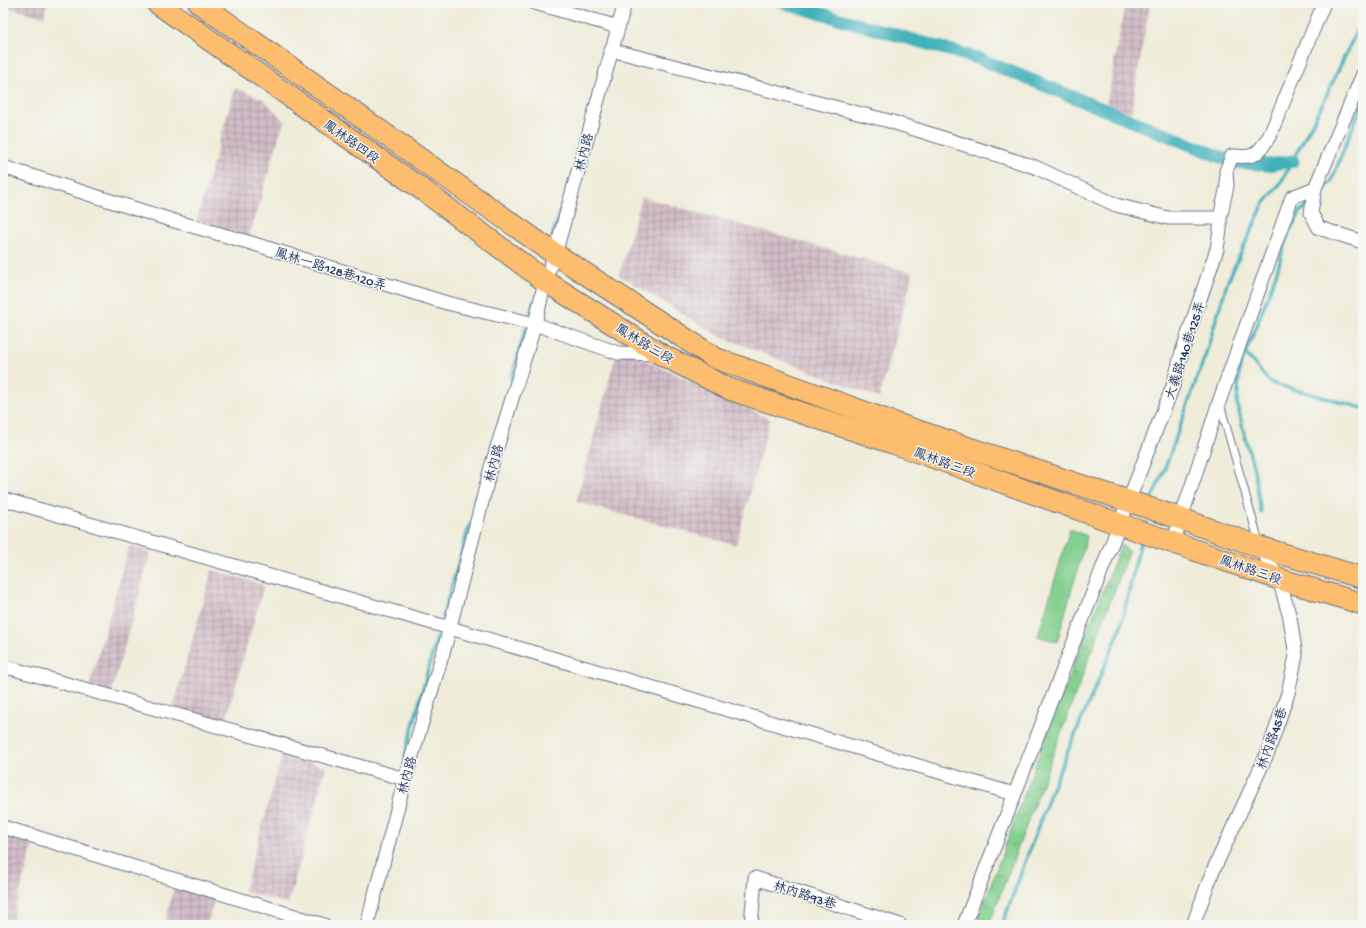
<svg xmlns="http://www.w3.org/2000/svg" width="1366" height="928" font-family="'Gochi Hand','LXGW WenKai TC',sans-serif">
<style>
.industrial{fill:url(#industrial-grid)}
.green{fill:#83d08f;stroke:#4f8076}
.park{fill:url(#park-tufts);stroke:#4f8076}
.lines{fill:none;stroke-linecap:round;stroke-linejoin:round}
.stream{stroke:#41b0bb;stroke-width:3.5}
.canal{stroke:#41b0bb;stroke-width:13}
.service-casing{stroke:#657189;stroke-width:9}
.minor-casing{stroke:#657189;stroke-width:15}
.primary-casing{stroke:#657189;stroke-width:23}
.service{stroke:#fff;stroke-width:7}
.minor{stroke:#fff;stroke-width:13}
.primary{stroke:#fcbd6e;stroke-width:21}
.labels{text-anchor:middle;stroke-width:3;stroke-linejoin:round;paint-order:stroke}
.street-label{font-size:13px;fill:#1b2f5e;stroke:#f6f6f2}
</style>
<defs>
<pattern id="industrial-grid" width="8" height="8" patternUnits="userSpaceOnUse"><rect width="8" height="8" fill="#d2bdc6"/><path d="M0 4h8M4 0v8" fill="none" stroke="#aa9aa4"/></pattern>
<pattern id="park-tufts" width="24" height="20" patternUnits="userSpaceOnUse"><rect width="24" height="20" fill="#83d08f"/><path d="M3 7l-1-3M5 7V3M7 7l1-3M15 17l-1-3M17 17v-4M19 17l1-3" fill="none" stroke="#6aa978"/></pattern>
</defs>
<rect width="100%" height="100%" fill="#f6f6f2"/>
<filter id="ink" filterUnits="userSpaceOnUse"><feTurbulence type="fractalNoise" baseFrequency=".025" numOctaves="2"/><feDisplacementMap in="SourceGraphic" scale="8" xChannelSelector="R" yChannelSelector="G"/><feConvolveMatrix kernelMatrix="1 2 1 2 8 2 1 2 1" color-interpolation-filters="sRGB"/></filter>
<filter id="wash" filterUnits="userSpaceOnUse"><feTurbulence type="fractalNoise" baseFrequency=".012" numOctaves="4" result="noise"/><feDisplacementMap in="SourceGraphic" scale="16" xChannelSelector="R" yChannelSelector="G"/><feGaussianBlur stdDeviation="0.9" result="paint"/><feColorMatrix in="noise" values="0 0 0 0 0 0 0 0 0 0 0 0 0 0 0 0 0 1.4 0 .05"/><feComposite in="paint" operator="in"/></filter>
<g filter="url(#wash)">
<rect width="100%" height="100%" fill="#efecd9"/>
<g class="industrial">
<polygon points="3,3 47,3 44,17 3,6"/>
<polygon points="1125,3 1150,3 1131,112 1106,107"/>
<polygon points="235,88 263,99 284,121 249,237 196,222"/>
<polygon points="642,197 913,273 879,398 719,336 619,275"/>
<polygon points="618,347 770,419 736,545 576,502"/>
<polygon points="129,546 151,552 111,694 89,688"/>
<polygon points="212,570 264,585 224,726 172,711"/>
<polygon points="282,755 326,767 288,904 244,891"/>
<polygon points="3,832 34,841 11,925 3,925"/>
<polygon points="175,885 215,896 207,925 164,925"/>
</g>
<polygon class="green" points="1070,529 1087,536 1057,642 1038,636"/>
<polygon class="park" points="1121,545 1129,552 989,925 976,925 1036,762"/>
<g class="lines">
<g class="stream">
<polyline points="1318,195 1331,182 1363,101"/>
<polyline points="553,234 563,203"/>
<polyline points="531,312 534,301"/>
<polyline points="1245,353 1271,383 1363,408"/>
<polyline points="511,379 526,328"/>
<polyline points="1150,502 1164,471 1206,353 1227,283 1263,205 1280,184 1323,103 1363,17"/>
<polyline points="1261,513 1254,469 1245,437 1237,403 1240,365 1255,330 1276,274 1288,234 1301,211 1308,205"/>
<polyline points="443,615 470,524"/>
<polyline points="405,756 437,636"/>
<polyline points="1002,925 1053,786 1120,630 1141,539"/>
</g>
<polyline class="canal" points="784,3 977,58 1233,162 1268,165 1293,161"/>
</g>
</g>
<g filter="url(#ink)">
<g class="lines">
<defs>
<polyline id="service" points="1220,404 1259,542"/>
<g id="minor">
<polyline points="535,3 618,27"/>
<polyline points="611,50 889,121 1035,167 1116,205 1168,218 1220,218"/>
<polyline points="1363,74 1315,188 1311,213 1319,228 1363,242"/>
<polyline points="3,167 171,220 251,243 447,303 535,324 618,353 658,354"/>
<polyline points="3,499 450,628 1014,794"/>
<polyline points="1173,543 1219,402 1292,197 1315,188"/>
<polyline points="3,666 405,779"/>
<polyline points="3,827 324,925"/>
<polyline points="367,925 405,779 445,646 491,467 535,324 545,281 555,254 625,3"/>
<polyline points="751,925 755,878 900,925"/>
<path d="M 964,925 L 1173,386 L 1182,352 L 1217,249 L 1220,230 L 1220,218 L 1227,186 L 1226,171 L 1232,156 C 1238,156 1244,157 1249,156 C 1259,155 1265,143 1270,135 L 1324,3"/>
<polyline points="1193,925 1212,873 1268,752 1288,693 1296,656 1290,618 1279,579 1260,547"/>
</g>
<g id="primary">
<polyline points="157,3 427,193 545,281 662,355 729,389 893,443 1119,524 1279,579 1363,604"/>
<polyline points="199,3 555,254 715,358 903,426 1173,516 1260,547 1363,578"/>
</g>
</defs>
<use href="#service" class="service-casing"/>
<use href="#minor" class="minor-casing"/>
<use href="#primary" class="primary-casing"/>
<use href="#service" class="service"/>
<use href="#minor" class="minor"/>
<use href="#primary" class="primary"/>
</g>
</g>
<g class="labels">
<g class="street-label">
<text transform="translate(352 141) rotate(35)" y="5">鳳林路四段</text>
<text transform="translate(583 152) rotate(-75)" y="5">林內路</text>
<text transform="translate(331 268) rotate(17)" y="5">鳳林一路128巷120弄</text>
<text transform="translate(645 343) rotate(31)" y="5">鳳林路三段</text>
<text transform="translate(1184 350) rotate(-72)" y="5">大義路140巷125弄</text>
<text transform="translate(945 462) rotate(20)" y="5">鳳林路三段</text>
<text transform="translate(493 463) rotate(-74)" y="5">林內路</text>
<text transform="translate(1251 569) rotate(19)" y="5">鳳林路三段</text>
<text transform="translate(1271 738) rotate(-70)" y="5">林內路45巷</text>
<text transform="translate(406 775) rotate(-74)" y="5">林內路</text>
<text transform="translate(805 894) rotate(18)" y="5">林內路93巷</text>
</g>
</g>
<rect width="1366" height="928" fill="none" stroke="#f6f6f2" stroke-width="16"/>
</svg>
